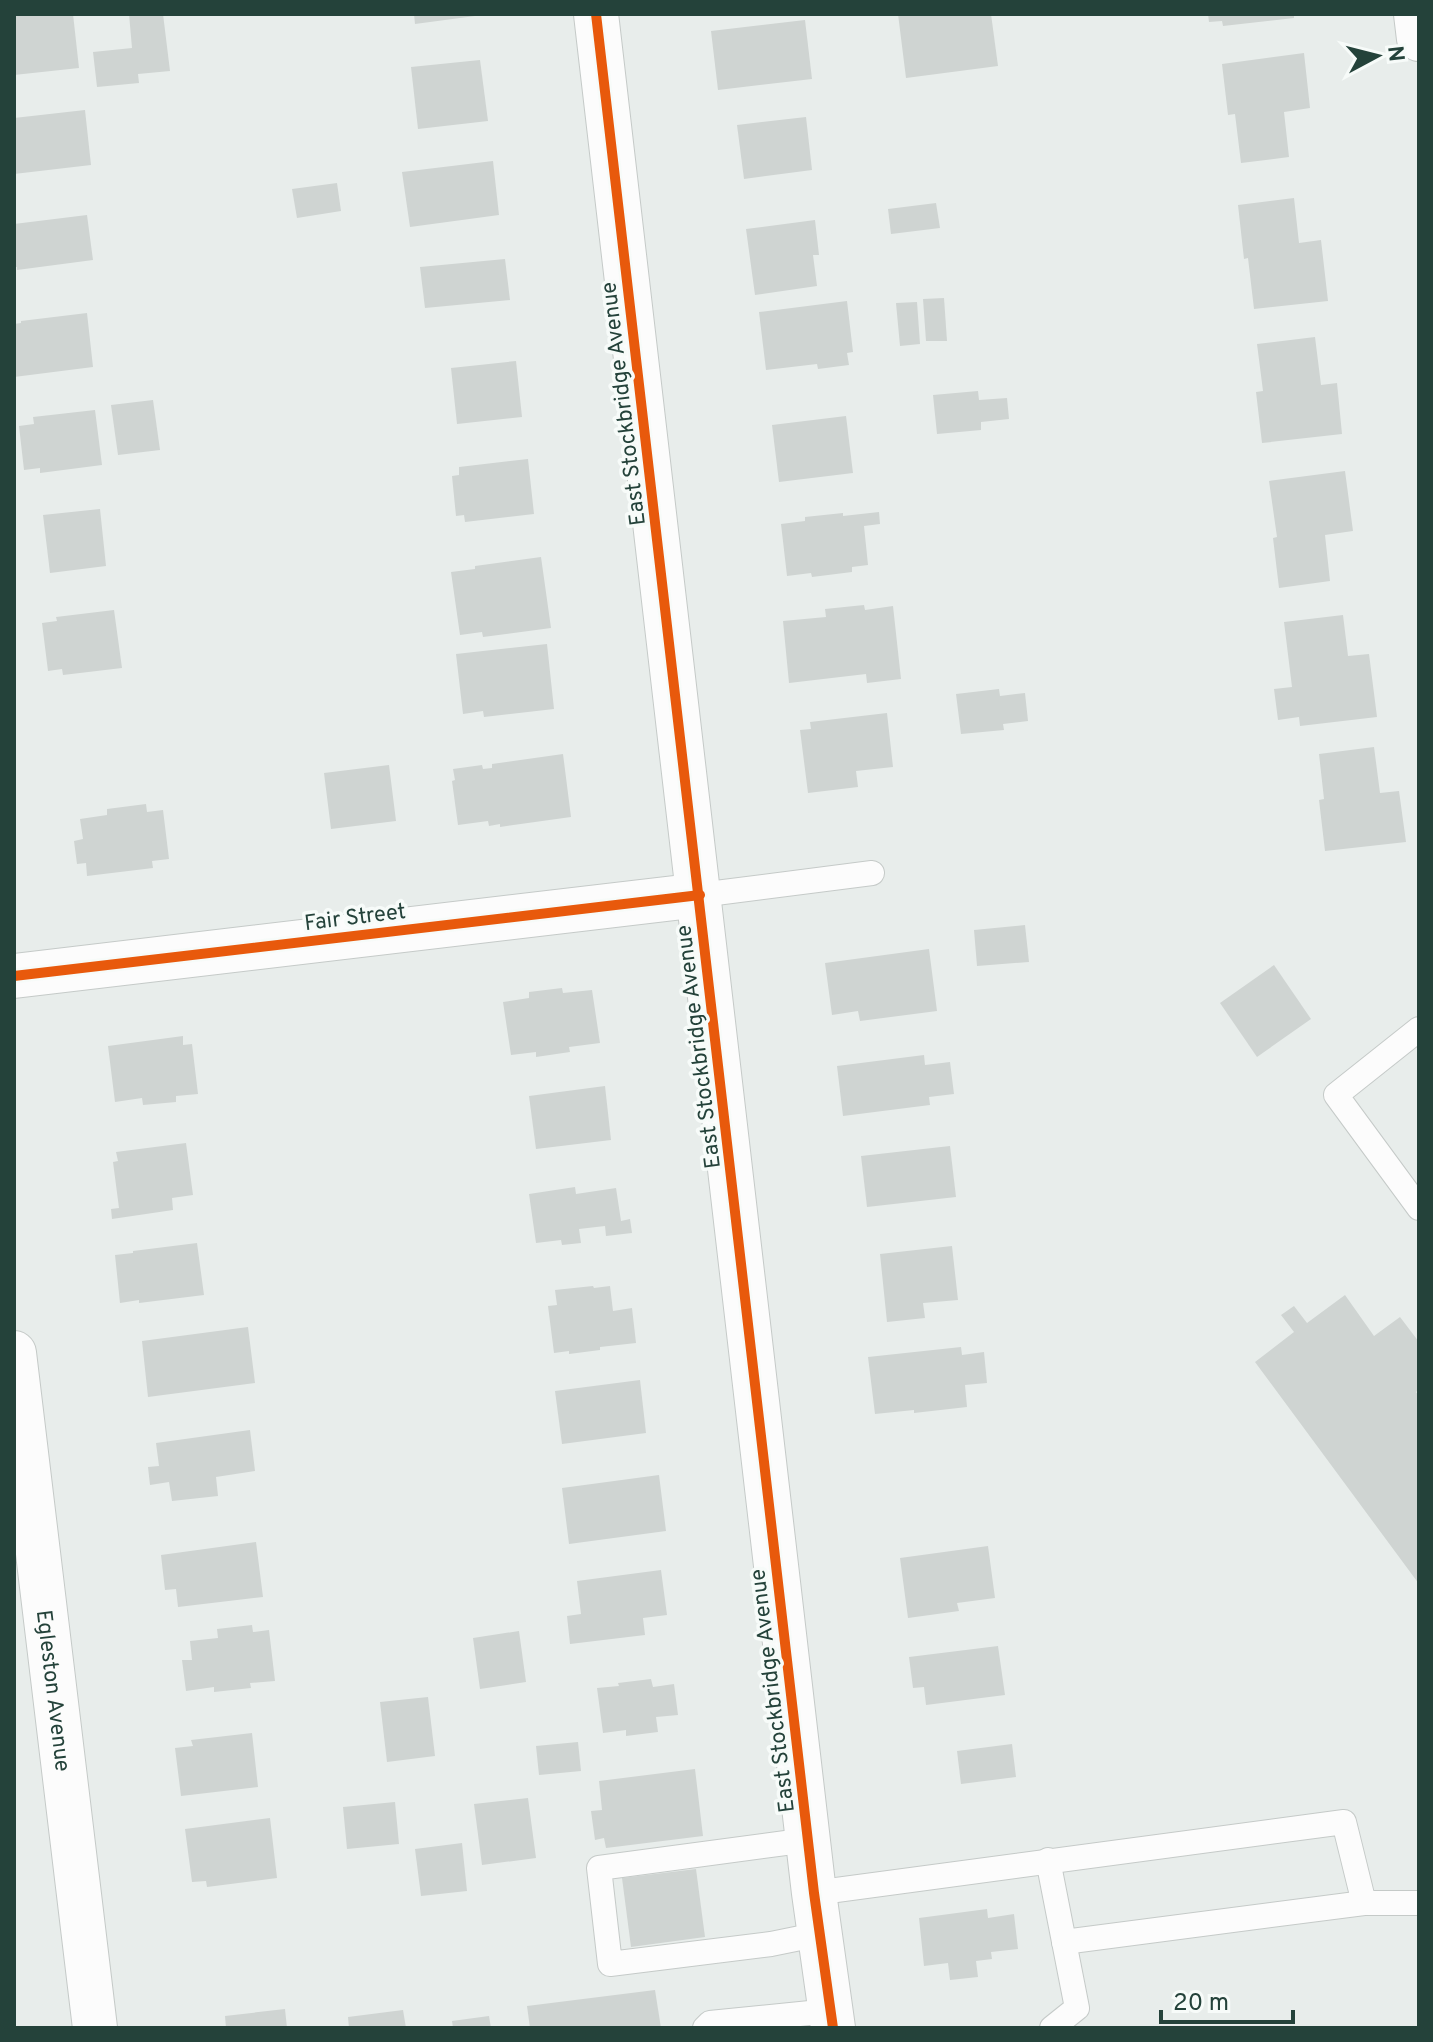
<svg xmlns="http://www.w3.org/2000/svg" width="1433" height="2042" font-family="Overpass,sans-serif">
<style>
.building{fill:#cfd4d2}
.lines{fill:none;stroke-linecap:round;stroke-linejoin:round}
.lane-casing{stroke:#c5cac8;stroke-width:26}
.street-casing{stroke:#c5cac8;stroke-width:46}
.lane{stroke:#fcfcfc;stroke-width:24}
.street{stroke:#fcfcfc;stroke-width:44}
.cycleway-casing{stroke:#f7fbf9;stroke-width:15}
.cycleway{stroke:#e8590c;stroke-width:10}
.labels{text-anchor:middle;stroke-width:7;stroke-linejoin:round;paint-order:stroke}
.street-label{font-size:22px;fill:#24423a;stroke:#f7fbf9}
</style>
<rect width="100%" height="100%" fill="#e8edeb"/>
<g class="building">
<polygon points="14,14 73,14 79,68 14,75"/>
<polygon points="129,14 163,14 170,71 138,74 139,83 97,87 93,52 132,48"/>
<polygon points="414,14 475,14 475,16 415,24"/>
<polygon points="898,14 991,14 998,66 906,78"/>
<polygon points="1208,14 1294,14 1294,18 1223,26 1222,21 1209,22"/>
<polygon points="805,20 812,79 718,90 711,31"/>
<polygon points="1304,53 1310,108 1284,112 1289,157 1241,163 1235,114 1228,115 1222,64"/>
<polygon points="480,60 488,121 418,129 411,67"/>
<polygon points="85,110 91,165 14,174 14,118"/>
<polygon points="806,117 812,170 744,179 737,125"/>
<polygon points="493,161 499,215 410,227 402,172"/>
<polygon points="337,183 341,211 297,218 292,189"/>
<polygon points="1294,198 1299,243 1321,240 1328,301 1254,309 1248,258 1244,259 1238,205"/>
<polygon points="936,203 940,228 891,234 888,209"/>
<polygon points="87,215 93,260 17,270 17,267 14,267 14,224"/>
<polygon points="815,220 819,255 813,255 817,286 755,295 746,229"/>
<polygon points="505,259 510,300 425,308 420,267"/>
<polygon points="944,298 947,341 926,341 923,299"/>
<polygon points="847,301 853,352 847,353 849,365 818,369 817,364 766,370 759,312"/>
<polygon points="917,302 920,344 900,346 896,303"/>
<polygon points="87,313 93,367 14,377 14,324 21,323 21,321"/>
<polygon points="1315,337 1321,385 1337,383 1342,434 1262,443 1256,392 1263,391 1257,344"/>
<polygon points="516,361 522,417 457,424 451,368"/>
<polygon points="978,391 979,400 1007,398 1009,419 981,422 981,430 937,434 933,395"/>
<polygon points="153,400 160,450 118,455 111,405"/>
<polygon points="95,410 102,465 40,473 40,468 24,470 19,426 34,424 33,417"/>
<polygon points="846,416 853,473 779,482 772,425"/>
<polygon points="528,459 534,514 465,522 464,515 456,516 452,476 459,475 459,467"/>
<polygon points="1345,471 1353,531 1325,535 1330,581 1279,588 1273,538 1277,537 1269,481"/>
<polygon points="100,509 106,566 50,573 43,515"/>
<polygon points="879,512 880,524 864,526 868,565 852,567 852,572 812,577 811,573 787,576 781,524 805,521 805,517 843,513 843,516"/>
<polygon points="541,557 551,628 483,637 482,632 460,635 451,572 475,569 475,566"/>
<polygon points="864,605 865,610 893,606 901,679 867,683 866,674 789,683 783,621 826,617 825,609"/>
<polygon points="114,610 122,668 63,675 62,669 48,671 42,623 57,621 56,617"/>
<polygon points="1343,615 1348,656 1369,654 1377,717 1300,726 1299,717 1278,720 1274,689 1292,687 1284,622"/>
<polygon points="547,644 554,709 484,717 483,711 463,714 456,654"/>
<polygon points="999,689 1000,696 1025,693 1028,721 1003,724 1004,730 961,734 956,694"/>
<polygon points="887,713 893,767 856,771 858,787 808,793 800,730 811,729 810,722"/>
<polygon points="1374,747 1380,793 1399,791 1406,842 1325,851 1319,800 1324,799 1319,754"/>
<polygon points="563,754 571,817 500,827 500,824 489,826 488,821 458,825 452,781 455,780 453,769 482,765 483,769 492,768 492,764"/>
<polygon points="389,765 396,821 331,829 324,773"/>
<polygon points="146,804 147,812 163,810 169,859 152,861 153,868 87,876 86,863 77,864 74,841 83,839 80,819 107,815 107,809"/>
<polygon points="1025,925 1029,962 977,966 974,930"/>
<polygon points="929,949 937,1011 860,1021 858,1011 832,1015 825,963"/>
<polygon points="1274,965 1311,1019 1257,1057 1220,1003"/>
<polygon points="562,988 563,993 592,990 600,1043 569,1047 570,1052 536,1057 536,1052 511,1055 503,1002 529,998 529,992"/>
<polygon points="183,1036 183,1045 192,1044 198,1094 176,1096 176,1102 143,1105 142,1098 115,1102 108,1046"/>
<polygon points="924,1055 925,1065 950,1062 954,1094 929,1097 930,1105 843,1116 837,1066"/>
<polygon points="605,1086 611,1140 536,1149 529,1096"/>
<polygon points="186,1143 193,1195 172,1198 173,1210 112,1219 111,1209 119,1208 113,1162 118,1161 116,1152"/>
<polygon points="950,1146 956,1197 867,1207 861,1156"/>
<polygon points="575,1187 576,1194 616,1188 621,1221 630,1219 632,1233 606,1236 605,1226 579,1229 581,1243 562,1245 561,1240 536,1243 529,1194"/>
<polygon points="197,1243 204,1295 139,1303 139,1300 120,1303 115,1255 133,1253 133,1251"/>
<polygon points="952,1246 958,1300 923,1303 925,1318 887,1322 880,1254"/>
<polygon points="593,1286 594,1288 610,1286 613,1311 632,1308 636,1343 600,1347 600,1350 569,1354 569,1351 554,1353 548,1306 557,1305 555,1290"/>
<polygon points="1345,1295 1374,1336 1400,1317 1419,1342 1419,1389 1416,1392 1419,1396 1419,1584 1255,1362 1294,1332 1281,1315 1294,1306 1307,1323"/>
<polygon points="248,1327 255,1383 148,1397 142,1341"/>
<polygon points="961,1347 962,1355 984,1352 987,1383 965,1385 967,1407 914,1413 914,1410 875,1414 868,1357"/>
<polygon points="640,1380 646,1433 562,1444 555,1391"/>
<polygon points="250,1430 255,1471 216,1477 218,1496 172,1501 169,1482 150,1485 148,1467 159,1466 156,1443"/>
<polygon points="659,1475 666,1531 569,1544 562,1488"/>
<polygon points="256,1542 263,1597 178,1607 176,1589 165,1590 161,1555"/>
<polygon points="988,1546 995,1598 957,1603 959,1611 908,1618 900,1558"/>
<polygon points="661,1570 667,1615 643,1618 645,1635 570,1644 567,1616 581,1614 577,1581"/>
<polygon points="252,1625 253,1632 269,1630 275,1681 250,1683 251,1688 214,1692 214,1687 186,1691 182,1660 192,1660 190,1641 218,1638 217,1629"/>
<polygon points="519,1631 526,1682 480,1689 473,1638"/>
<polygon points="998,1646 1005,1695 926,1705 924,1687 913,1688 909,1657"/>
<polygon points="651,1679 653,1687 674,1684 678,1715 656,1717 658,1732 626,1736 626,1730 603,1733 597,1688 619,1686 618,1683"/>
<polygon points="428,1697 435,1756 387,1762 380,1702"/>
<polygon points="252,1733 258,1787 181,1796 175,1748 193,1746 191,1740"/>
<polygon points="578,1742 581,1771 539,1775 536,1746"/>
<polygon points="1012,1744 1016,1777 961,1784 957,1751"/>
<polygon points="695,1769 703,1836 606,1848 604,1838 595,1840 591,1811 602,1810 599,1781"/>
<polygon points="528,1798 536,1858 482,1865 474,1804"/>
<polygon points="395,1802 399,1844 347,1849 343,1807"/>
<polygon points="270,1818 277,1878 207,1887 206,1881 192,1882 185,1829"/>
<polygon points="462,1843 467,1891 421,1896 415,1849"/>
<polygon points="696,1869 705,1937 631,1947 622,1878"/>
<polygon points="987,1909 988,1918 1014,1914 1018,1949 991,1952 992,1959 976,1961 978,1977 950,1980 948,1963 924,1966 919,1918"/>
<polygon points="655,1990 661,2028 530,2028 527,2006"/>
<polygon points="285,2009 287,2028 226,2028 225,2016"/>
<polygon points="403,2010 406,2028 349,2028 348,2017"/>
<polygon points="489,2016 491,2028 453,2028 452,2021"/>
</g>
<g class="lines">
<defs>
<g id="lane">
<polyline points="700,895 872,873"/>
<polyline points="1419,1029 1336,1095 1419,1208"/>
<polyline points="808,1840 599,1868 610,1964 771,1944 820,1934"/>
<polyline points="1048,1860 1077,2008 1052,2028"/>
<polyline points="814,1893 1344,1822 1364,1903 1419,1903"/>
<polyline points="1064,1942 1364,1903"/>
<polyline points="705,2028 710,2023 830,2011"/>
</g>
<g id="street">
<polyline points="596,14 814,1893 833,2028"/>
<polyline points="1416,14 1419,39"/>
<polyline points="14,976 700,895"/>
<path id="s1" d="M 14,1353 L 95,2028"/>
</g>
</defs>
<use href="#lane" class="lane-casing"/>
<use href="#street" class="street-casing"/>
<use href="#lane" class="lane"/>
<use href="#street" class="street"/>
<defs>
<g id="cycleway">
<polyline points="596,14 814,1893 833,2028"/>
<polyline points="14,976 700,895"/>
</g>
</defs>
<use href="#cycleway" class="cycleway-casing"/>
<use href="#cycleway" class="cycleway"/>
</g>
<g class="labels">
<g class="street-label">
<text transform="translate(622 404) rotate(-97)" y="8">East Stockbridge Avenue</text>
<text transform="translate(355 916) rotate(-7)" y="8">Fair Street</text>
<text transform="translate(697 1047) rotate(-97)" y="8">East Stockbridge Avenue</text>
<text dy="8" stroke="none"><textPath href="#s1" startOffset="340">Egleston Avenue</textPath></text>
<text transform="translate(771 1691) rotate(-97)" y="8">East Stockbridge Avenue</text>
</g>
</g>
<rect width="1433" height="2042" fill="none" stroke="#24423a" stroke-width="32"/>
<g transform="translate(1377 56) rotate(83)" stroke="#f7fbf9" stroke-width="6" paint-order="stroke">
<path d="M0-6L14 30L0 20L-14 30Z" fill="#24423a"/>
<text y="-12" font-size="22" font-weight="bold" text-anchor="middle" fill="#24423a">N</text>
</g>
<path d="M1161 2010v12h132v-12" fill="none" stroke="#24423a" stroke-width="4"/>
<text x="1173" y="2010" font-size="24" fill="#24423a" stroke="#f7fbf9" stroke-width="6" paint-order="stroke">20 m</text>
</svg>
